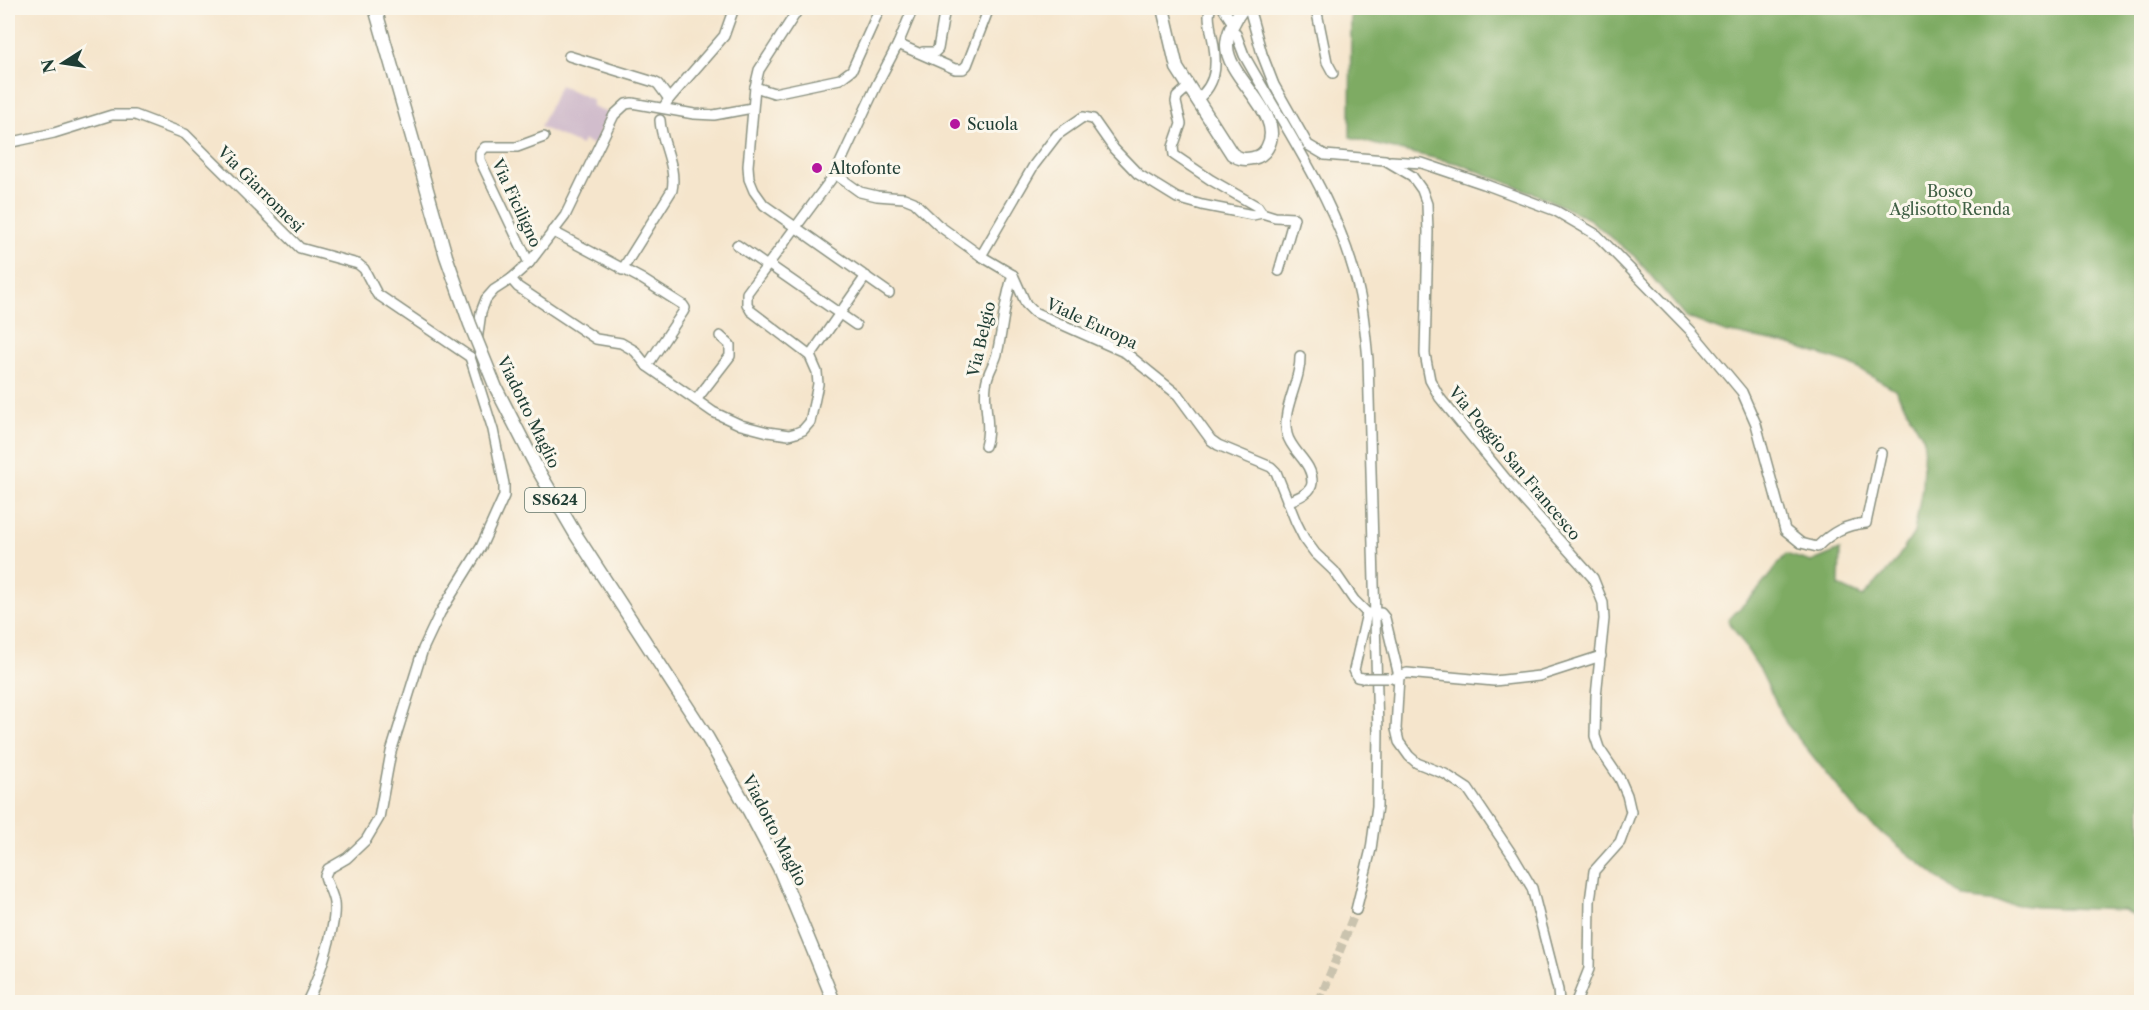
<svg xmlns="http://www.w3.org/2000/svg" width="2149" height="1010" font-family="'Libre Caslon Text',serif">
<style>
.industrial{fill:#d1bdcc}
.forest{fill:#7eab64;stroke:#4e744c;stroke-width:1.5}
.lines{fill:none;stroke-linecap:round;stroke-linejoin:round}
.minor-tunnel{stroke:#cac3ae;stroke-width:9;stroke-dasharray:9 4.5;stroke-linecap:butt}
.minor-casing{stroke:#8a9180;stroke-width:12}
.major-casing{stroke:#8a9180;stroke-width:15}
.minor{stroke:#fff;stroke-width:9}
.major{stroke:#fff;stroke-width:12}
.minor-bridge-casing{stroke:#8a9180;stroke-width:12;stroke-linecap:butt}
.major-bridge-casing{stroke:#8a9180;stroke-width:15;stroke-linecap:butt}
.minor-bridge{stroke:#fff;stroke-width:9}
.major-bridge{stroke:#fff;stroke-width:12}
.poi-dot{fill:#b5179e;stroke:#fbf7ec;stroke-width:2}
.labels{text-anchor:middle;stroke-width:6;stroke-linejoin:round;paint-order:stroke}
.shield{fill:#fbf7ec;stroke:#61756b;stroke-width:1.5}
.shield-label{font-size:15px;font-weight:bold;fill:#1f3d34}
.poi-label{font-size:16px;fill:#1f3d34;stroke:#fbf7ec;text-anchor:start}
.street-label{font-size:16px;fill:#1f3d34;stroke:#fbf7ec}
.park-label{font-size:16px;fill:#3f5f44;stroke:#fbf7ec}
</style>
<rect width="100%" height="100%" fill="#fbf7ec"/>
<filter id="ink" filterUnits="userSpaceOnUse"><feTurbulence type="fractalNoise" baseFrequency=".0167" numOctaves="2"/><feDisplacementMap in="SourceGraphic" scale="12" xChannelSelector="R" yChannelSelector="G"/><feConvolveMatrix kernelMatrix="1 2 1 2 8 2 1 2 1" color-interpolation-filters="sRGB"/></filter>
<filter id="wash" filterUnits="userSpaceOnUse"><feTurbulence type="fractalNoise" baseFrequency=".008" numOctaves="4" result="noise"/><feDisplacementMap in="SourceGraphic" scale="24" xChannelSelector="R" yChannelSelector="G"/><feGaussianBlur stdDeviation="1.35" result="paint"/><feColorMatrix in="noise" values="0 0 0 0 0 0 0 0 0 0 0 0 0 0 0 0 0 1.4 0 .05"/><feComposite in="paint" operator="in"/></filter>
<g filter="url(#wash)">
<rect width="100%" height="100%" fill="#f5e5cc"/>
<polygon class="industrial" points="560,85 593,100 592,106 608,113 594,145 583,140 581,145 540,127"/>
<polygon class="forest" points="1351,8 2141,8 2141,919 2124,910 2036,907 1964,898 1862,817 1786,723 1759,668 1728,620 1758,590 1786,554 1811,562 1840,550 1839,586 1863,597 1893,565 1914,533 1922,488 1924,439 1895,389 1850,364 1787,344 1725,332 1686,317 1635,257 1589,219 1543,197 1460,164 1377,145 1350,137"/>
</g>
<g filter="url(#ink)">
<g class="lines">
<polyline class="minor-tunnel" points="1319,1002 1356,910"/>
<defs>
<g id="minor">
<polyline points="739,8 745,8"/>
<polyline points="799,8 759,70 755,87 748,166 749,179 754,191 764,205 889,293"/>
<polyline points="1223,8 1230,19"/>
<polyline points="1249,8 1262,54 1274,85 1308,145 1325,155 1385,160 1412,176 1422,190 1427,204 1428,232 1425,354 1430,380 1440,398 1519,495 1593,578 1603,603 1604,619 1596,696 1595,736 1599,748 1620,779 1627,795 1631,812 1620,842 1594,871 1590,901 1589,969 1576,1002"/>
<polyline points="1316,8 1327,62 1333,73"/>
<path d="M 1236,34 L 1244,55 C 1287,132 1342,208 1360,296 C 1364,317 1366,338 1368,360 L 1378,731 L 1377,806 L 1371,849 L 1356,910"/>
<polyline points="898,44 955,69 963,69 967,65 989,8"/>
<polyline points="923,52 935,52 938,49 945,8"/>
<polyline points="569,56 654,82 658,84 669,99"/>
<polyline points="755,87 774,93 840,79 852,70 880,8"/>
<polyline points="1188,87 1177,97 1176,102 1181,124 1173,147 1174,155 1211,180 1258,207 1262,213"/>
<path d="M 1196,100 C 1220,83 1217,57 1211,31 C 1210,22 1207,15 1211,8"/>
<polyline points="663,108 669,99 724,36 734,8"/>
<polyline points="8,143 54,133 112,115 135,115 185,134 300,248 358,264 364,269 377,294 470,357"/>
<path d="M 1391,161 L 1422,163 L 1484,184 L 1556,211 L 1597,235 L 1692,332 L 1742,392 L 1756,424 L 1785,530 L 1801,543 L 1817,547 C 1832,532 1845,525 1866,523 L 1881,453"/>
<polyline points="835,174 860,192 877,196 904,198 914,202 938,225 981,256 1013,275 1026,304 1034,312 1126,353 1178,395 1211,440 1218,445 1271,467 1276,472 1296,522 1304,538 1315,553 1334,571 1354,600 1367,613 1381,613 1385,618 1399,676 1396,729 1399,742 1409,756 1417,763 1445,774 1468,789 1513,856 1532,888 1558,990 1559,1002"/>
<polyline points="552,231 642,279 683,305 685,308 683,312 647,366"/>
<polyline points="737,245 767,266"/>
<polyline points="981,256 1034,165 1057,135 1083,117 1093,119 1114,149 1138,174 1177,198 1202,205 1253,215 1262,213 1275,217 1294,218 1279,271"/>
<polyline points="529,263 480,160 480,153 485,147 517,147 544,137"/>
<polyline points="768,264 856,325"/>
<path d="M 622,270 L 672,190 C 677,166 661,143 660,120"/>
<polyline points="511,279 518,287 596,339 621,343 635,351 647,366 713,412 741,425 768,432 789,435 796,433 803,430 810,422 818,384 817,372 810,356 751,311 747,304 747,293 835,174 878,82 898,44 913,8"/>
<polyline points="477,341 481,312 486,299 494,290 511,279 529,263 565,216 614,115 626,104 632,103 694,114 714,115 752,108"/>
<polyline points="810,356 866,276"/>
<polyline points="696,400 730,356 730,345 720,336"/>
<path d="M 985,446 C 992,426 983,405 986,385 C 987,373 994,365 997,354 C 1003,328 1004,302 1013,275"/>
<path d="M 1287,502 C 1296,498 1311,494 1312,483 C 1313,462 1291,452 1287,434 C 1281,408 1301,383 1300,356"/>
<polyline points="1363,678 1357,677 1354,670 1367,613"/>
<polyline points="1394,678 1407,673 1494,681 1539,676 1601,656"/>
<path d="M 307,1002 C 318,980 337,926 334,903 C 333,894 327,885 325,876 L 328,869 L 347,858 L 366,840 L 379,818 L 391,752 L 423,649 L 440,613 L 481,547 L 504,496 L 504,484 L 493,430 L 470,357"/>
</g>
<g id="major">
<path d="M 1163,8 L 1177,68 L 1232,154 C 1239,159 1244,160 1253,158 C 1259,157 1264,153 1267,148 C 1287,114 1226,78 1227,45 C 1227,33 1236,17 1243,8"/>
<polyline points="815,955 834,1002"/>
</g>
</defs>
<use href="#minor" class="minor-casing"/>
<use href="#major" class="major-casing"/>
<use href="#minor" class="minor"/>
<use href="#major" class="major"/>
<defs>
<polyline id="minor-bridge" points="1363,678 1388,678"/>
<polyline id="major-bridge" points="375,8 446,256 470,324 496,388 538,470 576,535 707,737 749,811 779,868 815,955"/>
</defs>
<use href="#minor-bridge" class="minor-bridge-casing"/>
<use href="#major-bridge" class="major-bridge-casing"/>
<use href="#minor-bridge" class="minor-bridge"/>
<use href="#major-bridge" class="major-bridge"/>
</g>
</g>
<g class="poi-dot">
<circle cx="955" cy="124" r="6"/>
<circle cx="817" cy="168" r="6"/>
</g>
<g class="labels">
<rect class="shield" x="525" y="488" width="60" height="24" rx="4.5"/>
<g class="shield-label">
<text x="555" y="505">SS624</text>
</g>
<g class="poi-label">
<text x="967" y="130">Scuola</text>
<text x="829" y="174">Altofonte</text>
</g>
<g class="street-label">
<text transform="translate(261 189) rotate(45)" y="6">Via Giarromesi</text>
<text transform="translate(517 203) rotate(65)" y="6">Via Ficiligno</text>
<text transform="translate(1092 323) rotate(25)" y="6">Viale Europa</text>
<text transform="translate(981 339) rotate(-77)" y="6">Via Belgio</text>
<text transform="translate(529 412) rotate(64)" y="6">Viadotto Maglio</text>
<text transform="translate(1515 463) rotate(50)" y="6">Via Poggio San Francesco</text>
<text transform="translate(775 830) rotate(63)" y="6">Viadotto Maglio</text>
</g>
<g class="park-label">
<text x="1950" y="197">Bosco<tspan x="1950" dy="18">Aglisotto Renda</tspan></text>
</g>
</g>
<rect width="2149" height="1010" fill="none" stroke="#fbf7ec" stroke-width="30"/>
<g transform="translate(63 63) rotate(258)" stroke="#fbf7ec" stroke-width="4.5" paint-order="stroke">
<path d="M0-4.5L10 22L0 15L-10 22Z" fill="#1f3d34"/>
<text y="-9" font-size="16" font-weight="bold" text-anchor="middle" fill="#1f3d34">N</text>
</g>
</svg>
